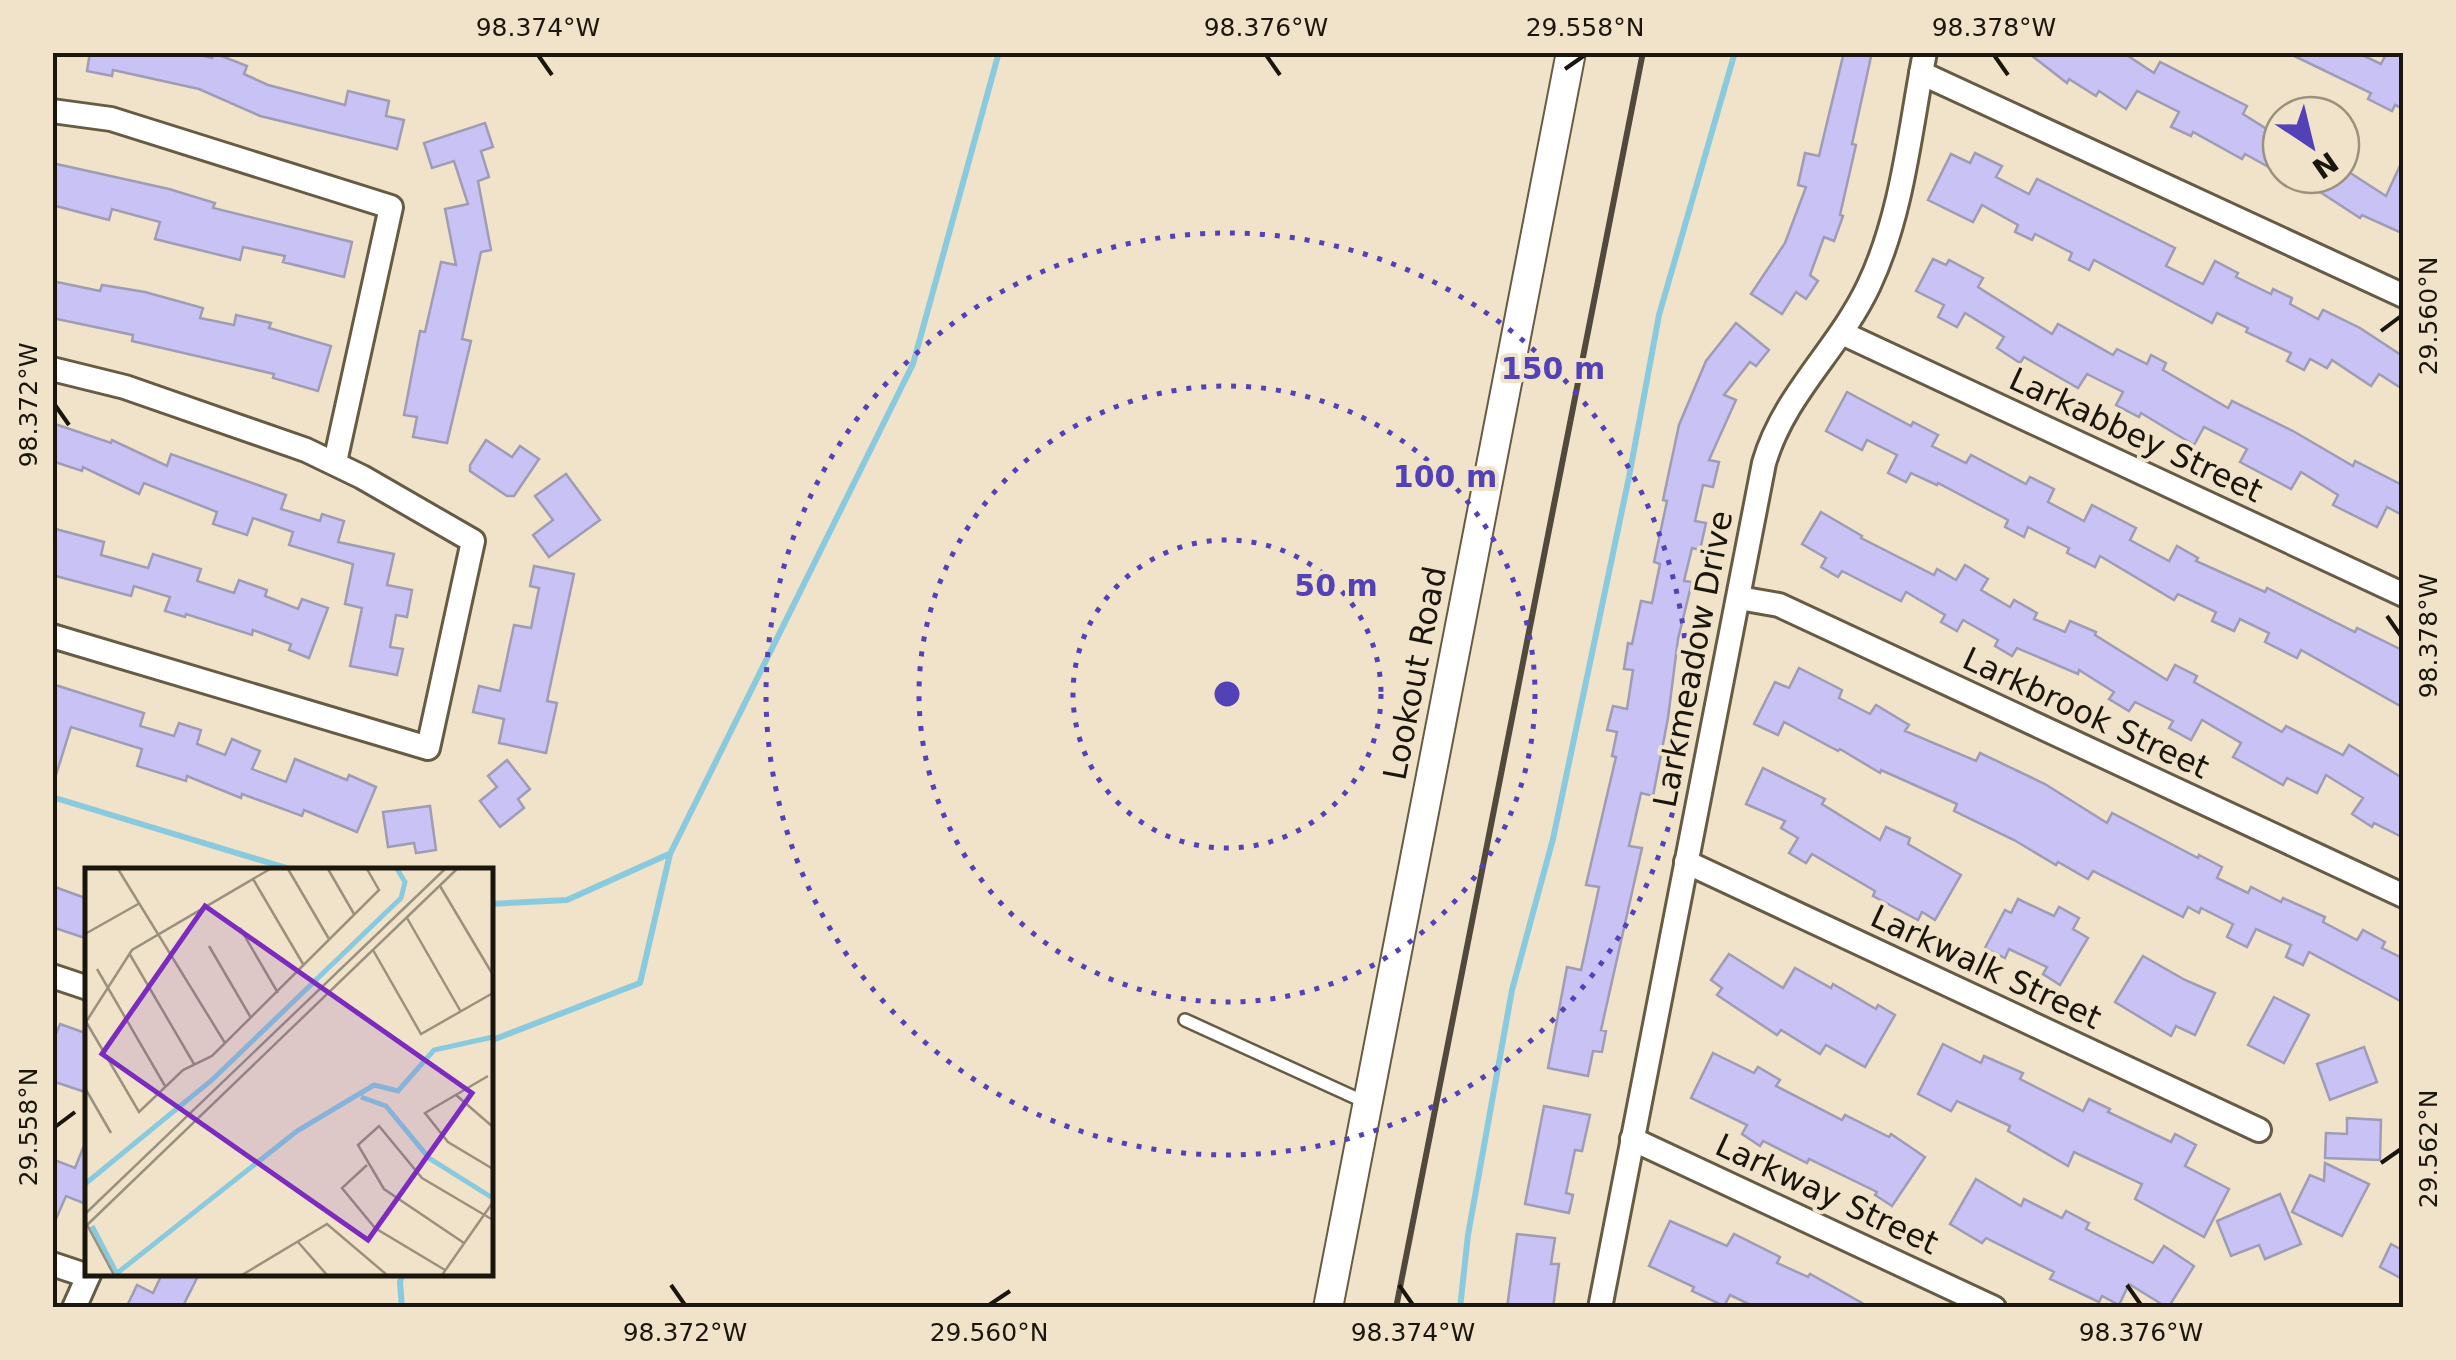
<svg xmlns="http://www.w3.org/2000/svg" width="2456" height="1360" font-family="'DejaVu Sans',sans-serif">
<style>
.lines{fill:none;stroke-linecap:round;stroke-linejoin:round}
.stream{stroke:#8acadf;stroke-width:6}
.building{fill:#c8c2f5;stroke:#9f9cb5;stroke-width:2.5}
.service-casing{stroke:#665b45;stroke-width:16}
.minor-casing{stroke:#665b45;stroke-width:28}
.tertiary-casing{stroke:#665b45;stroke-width:32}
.service{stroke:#fff;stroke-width:11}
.minor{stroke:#fff;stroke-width:22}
.tertiary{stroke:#fff;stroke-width:28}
.rail{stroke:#50493c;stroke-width:6}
.ticks{fill:none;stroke:#1b160d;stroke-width:4}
.ring{fill:none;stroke:#5341b8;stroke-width:5;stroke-dasharray:5 10}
.labels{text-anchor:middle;stroke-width:8;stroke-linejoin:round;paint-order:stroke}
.street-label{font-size:32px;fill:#1b160d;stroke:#f0e3c9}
.inset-river{fill:none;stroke:#8acadf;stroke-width:5}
.inset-road{fill:none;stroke:#9b917e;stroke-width:2.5}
.view{fill:#7b2cbf;fill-opacity:0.15;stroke:#7b2cbf;stroke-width:5}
.inset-edge{fill:none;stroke:#1b160d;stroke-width:5}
.centre{fill:#5341b8;stroke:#f0e3c9;stroke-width:5}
.ring-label{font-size:30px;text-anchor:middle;font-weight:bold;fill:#5341b8;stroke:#f0e3c9;stroke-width:8;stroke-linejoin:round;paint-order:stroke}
.neatline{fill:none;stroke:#1b160d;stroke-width:4}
.ticks-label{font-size:25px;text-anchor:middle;fill:#1b160d}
</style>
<rect width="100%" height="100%" fill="#f0e3c9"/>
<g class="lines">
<g class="stream">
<polyline points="52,797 293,870"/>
<polyline points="490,904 567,900 669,854"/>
<polyline points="490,1041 640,983 670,854 913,364 999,52"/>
<polyline points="402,1308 400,1282 403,1272"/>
<polyline points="1460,1308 1468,1235 1512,990 1553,839 1629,477 1659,315 1735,52"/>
</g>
</g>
<g class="building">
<polygon points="90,52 189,52 212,58 214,53 247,66 244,74 268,85 345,105 348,91 389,101 386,116 404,120 397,149 260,116 199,89 113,70 112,76 87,71"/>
<polygon points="1844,52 1872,52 1852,144 1856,145 1840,215 1843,216 1834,241 1824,237 1810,275 1818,281 1806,299 1796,292 1782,314 1751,294 1785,243 1806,187 1798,185 1805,153 1819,156"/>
<polygon points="2027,52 2122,52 2154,73 2160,62 2247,106 2243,114 2281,138 2281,174 2245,154 2242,159 2193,132 2191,136 2171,127 2179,112 2137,91 2126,109 2099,91 2096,96 2069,79 2067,83"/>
<polygon points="2286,52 2356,52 2381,64 2387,52 2404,52 2404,109 2395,105 2392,111 2368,99 2371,93"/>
<polygon points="485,123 493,147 481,151 489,177 478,181 491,250 481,252 462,339 471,341 447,443 413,437 417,417 404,415 420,331 425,332 441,262 456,265 445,209 468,204 454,161 432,168 424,143"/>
<polygon points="1975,153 2002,166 1996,177 2029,194 2037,179 2175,248 2166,266 2203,284 2215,261 2238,273 2236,277 2271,294 2273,289 2292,298 2290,304 2318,319 2323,310 2360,328 2404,357 2404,390 2379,374 2371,386 2332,360 2327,368 2310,359 2304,370 2287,361 2291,353 2246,332 2248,328 2217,313 2212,323 2094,260 2089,270 2069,260 2072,253 2035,234 2032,240 2015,232 2018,225 1982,205 1973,222 1928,200 1951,154 1970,163"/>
<polygon points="2404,157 2404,234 2362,215 2360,218 2294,175 2341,175 2341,167 2386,196"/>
<polygon points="52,163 169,189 215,203 213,208 352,242 344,277 283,262 285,256 243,247 240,260 155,239 160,222 112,209 109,220 52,205"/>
<polygon points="1933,259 1946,265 1949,260 1983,278 1978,287 2052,334 2058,324 2113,355 2117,349 2147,364 2151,355 2166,363 2163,370 2228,408 2232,401 2293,431 2353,466 2355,461 2404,486 2404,516 2387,507 2377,527 2333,505 2338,495 2301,472 2291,489 2240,462 2247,449 2204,427 2194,445 2141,413 2139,417 2116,405 2123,392 2087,374 2078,388 2024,357 2020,363 1997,348 2004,337 1965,313 1957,327 1938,317 1944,305 1916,291"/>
<polygon points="52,281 100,291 102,285 145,292 203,308 200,318 234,325 236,315 271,323 269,328 331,346 318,391 273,378 274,374 132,341 133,335 52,318"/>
<polygon points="1736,323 1769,350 1756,366 1750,362 1724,395 1736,400 1709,460 1719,462 1713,487 1703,485 1695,521 1706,523 1700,550 1692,548 1684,581 1692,582 1678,639 1668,718 1653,796 1641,793 1629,846 1642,848 1601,1030 1606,1031 1602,1052 1593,1051 1588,1076 1548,1068 1567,967 1581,970 1599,887 1586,885 1616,757 1612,756 1617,732 1607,730 1613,706 1627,709 1633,670 1624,669 1628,643 1632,644 1641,601 1652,603 1660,564 1654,562 1667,501 1663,500 1679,425 1706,361"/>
<polygon points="1847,392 1911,426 1913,422 1938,435 1932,446 1966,463 1971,455 2026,484 2030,477 2054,489 2048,502 2084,521 2092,505 2136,528 2130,540 2169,561 2177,546 2198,558 2196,561 2265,592 2267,588 2355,632 2357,628 2404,651 2404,708 2301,650 2297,658 2265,642 2269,633 2240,619 2234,631 2212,621 2216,612 2178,594 2174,600 2100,556 2095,567 2067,553 2069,548 2028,527 2024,537 2005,527 2008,520 1938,483 1937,485 1911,473 1906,482 1888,473 1897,455 1867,440 1862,450 1826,431"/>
<polygon points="52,423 111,443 112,440 167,466 171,454 286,495 281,509 320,521 322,514 344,521 338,542 394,554 387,585 412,590 407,617 396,615 390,647 403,649 397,675 350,666 362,608 345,604 353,564 289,545 293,532 253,518 247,535 213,524 217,512 144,483 139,494 83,467 82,471 52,461"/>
<polygon points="486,440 512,457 520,446 539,459 514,496 507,496 470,471 470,465"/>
<polygon points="566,474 600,520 549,557 533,535 553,520 535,496"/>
<polygon points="1821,512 1862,536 1861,538 1934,575 1937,569 1956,580 1965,565 1988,579 1981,590 2010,607 2014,600 2037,613 2034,619 2065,632 2070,621 2096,632 2095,635 2167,680 2175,665 2197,676 2194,682 2282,732 2286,726 2343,755 2349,745 2404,779 2404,838 2374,823 2372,827 2352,814 2363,798 2326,775 2317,793 2287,778 2283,785 2233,757 2241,743 2202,720 2191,740 2169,728 2173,721 2135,702 2129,711 2109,699 2114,692 2079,670 2078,674 2017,648 2012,656 1995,646 1998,640 1963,620 1957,631 1941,622 1945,615 1906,592 1901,601 1842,571 1838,577 1821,567 1826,558 1802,544"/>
<polygon points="52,528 104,542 101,555 148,568 153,554 201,569 197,581 234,593 239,580 267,590 265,596 298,609 302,599 328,608 309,658 289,650 291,644 253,630 252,635 186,614 185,617 165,611 170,597 134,586 131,596 52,575"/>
<polygon points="534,566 574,574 547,701 557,703 546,753 499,743 504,719 473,712 479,686 500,691 514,625 531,628 539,588 530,586"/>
<polygon points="1799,668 1842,690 1839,698 1870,714 1876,705 1909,725 1905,731 1976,761 1980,753 2045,784 2107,823 2112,813 2198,858 2199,855 2222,867 2217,878 2248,893 2251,887 2281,902 2283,898 2325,917 2323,922 2357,940 2363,930 2385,942 2382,948 2404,959 2404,1003 2309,952 2303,965 2286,957 2291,945 2256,929 2247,947 2227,937 2233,924 2201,908 2199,913 2188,907 2183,917 2093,871 2088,879 2058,862 2056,865 2014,840 1954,811 1957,804 1881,770 1880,773 1840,749 1838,751 1784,722 1778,735 1754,724 1775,682 1789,688"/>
<polygon points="52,684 144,713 140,726 174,736 179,723 201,730 197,744 225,755 232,739 260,751 252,769 286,782 295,759 347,780 349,775 376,787 357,832 304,810 302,816 242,794 241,798 187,776 186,781 137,766 142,749 71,727 56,775 52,775"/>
<polygon points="507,760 530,789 518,799 524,808 500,827 480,801 497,787 488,776"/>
<polygon points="1763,768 1825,799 1822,804 1880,840 1886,827 1910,838 1908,844 1961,875 1935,920 1922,912 1918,920 1873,896 1875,891 1812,854 1806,863 1789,853 1798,838 1781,828 1785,821 1746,804"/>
<polygon points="430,806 436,850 416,853 414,843 388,847 383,812"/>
<polygon points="52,886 88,899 88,939 52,927"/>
<polygon points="2018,899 2054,916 2059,907 2079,918 2073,929 2088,938 2060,985 2043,974 2047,967 2009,949 2005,958 1985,948 2005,910 2011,913"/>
<polygon points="1729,954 1783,988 1795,968 1831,988 1833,984 1876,1009 1878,1005 1895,1015 1865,1067 1826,1045 1820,1054 1781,1030 1777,1035 1717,995 1722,988 1711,980"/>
<polygon points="2143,956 2185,980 2215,993 2195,1035 2176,1026 2171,1036 2115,1002"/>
<polygon points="2274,997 2309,1015 2284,1063 2248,1045"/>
<polygon points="60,1024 88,1034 88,1093 52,1081 52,1044"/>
<polygon points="1943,1044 1981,1063 1984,1056 2023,1073 2020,1079 2083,1111 2089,1099 2110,1109 2108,1112 2171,1142 2175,1134 2196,1145 2185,1166 2229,1189 2204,1237 2135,1199 2142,1184 2074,1152 2068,1166 2008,1131 2010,1126 1957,1101 1951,1111 1918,1094"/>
<polygon points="2364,1047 2377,1082 2330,1100 2317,1064"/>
<polygon points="1713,1053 1754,1073 1758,1067 1780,1080 1776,1086 1842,1120 1845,1115 1889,1137 1891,1134 1925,1157 1892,1206 1875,1195 1877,1192 1809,1159 1807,1163 1763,1141 1760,1146 1742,1134 1747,1125 1691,1098"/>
<polygon points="1544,1106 1590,1115 1582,1151 1575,1150 1566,1193 1573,1195 1569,1213 1525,1204"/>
<polygon points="2347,1118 2381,1120 2380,1160 2325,1158 2326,1133 2347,1134"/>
<polygon points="87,1138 88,1205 66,1196 52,1228 52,1159 75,1168"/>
<polygon points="2325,1163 2369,1184 2342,1236 2292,1212 2310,1175 2324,1181"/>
<polygon points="1976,1179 2021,1206 2024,1199 2062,1218 2066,1211 2089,1223 2086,1229 2153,1263 2164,1246 2194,1266 2168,1308 2129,1284 2119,1305 2102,1296 2099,1302 2050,1279 2054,1272 1986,1238 1982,1243 1950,1224"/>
<polygon points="2280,1194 2301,1244 2265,1259 2259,1245 2231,1256 2217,1221"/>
<polygon points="1670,1221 1727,1246 1734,1234 1780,1257 1777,1263 1808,1277 1810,1274 1871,1308 1757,1308 1730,1295 1724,1306 1692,1291 1694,1287 1649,1266"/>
<polygon points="1517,1234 1555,1238 1551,1264 1559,1264 1553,1308 1507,1308"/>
<polygon points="2391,1244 2404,1251 2404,1280 2380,1267"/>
<polygon points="163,1272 200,1272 182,1308 126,1308 137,1285 153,1293"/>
</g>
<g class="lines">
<defs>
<polyline id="service" points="1185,1020 1367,1103"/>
<g id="minor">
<polyline points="1921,73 2404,296"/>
<polyline points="52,111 111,119 391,207 335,462"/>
<polyline points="1842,333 2404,595"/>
<polyline points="52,369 125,387 306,450 362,477 473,541 428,748 52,636"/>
<polyline points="1739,598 1779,605 2404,896"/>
<polyline points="1686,862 2259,1130"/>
<polyline points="52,976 88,988"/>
<polyline points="1632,1139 1994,1308"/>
<polyline points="52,1264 88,1276"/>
<polyline points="74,1308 90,1272"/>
<path d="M 1600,1308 L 1764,463 C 1784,394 1839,349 1869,285 C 1903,213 1910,129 1925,52"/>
</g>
<polyline id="tertiary" points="1328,1308 1571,52"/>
</defs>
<use href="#service" class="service-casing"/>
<use href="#minor" class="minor-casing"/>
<use href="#tertiary" class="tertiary-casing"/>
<use href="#service" class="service"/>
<use href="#minor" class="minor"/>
<use href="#tertiary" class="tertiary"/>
<polyline class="rail" points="1396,1308 1643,52"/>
</g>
<path class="ticks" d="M 538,55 L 552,75M 1266,55 L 1280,75M 1994,55 L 2008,75M 1565,69 L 1585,55M 2381,331 L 2401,316M 55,405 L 69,425M 2387,616 L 2401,636M 55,1127 L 75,1112M 2381,1163 L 2401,1149M 671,1285 L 685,1305M 1399,1285 L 1413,1305M 2127,1285 L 2141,1305M 989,1305 L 1010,1291"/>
<g class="ring">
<circle cx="1227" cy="694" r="154"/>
<circle cx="1227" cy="694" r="308"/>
<circle cx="1227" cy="694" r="461"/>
</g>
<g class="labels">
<g class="street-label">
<text transform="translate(2136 435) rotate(25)" y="11">Larkabbey Street</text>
<text transform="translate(1693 659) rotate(-79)" y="11">Larkmeadow Drive</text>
<text transform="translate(1415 673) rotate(-79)" y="11">Lookout Road</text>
<text transform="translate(2086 713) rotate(25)" y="11">Larkbrook Street</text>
<text transform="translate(1986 967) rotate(25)" y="11">Larkwalk Street</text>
<text transform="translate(1827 1194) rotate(25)" y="11">Larkway Street</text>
</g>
</g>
<g transform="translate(85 868)">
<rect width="408" height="408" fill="#f0e3c9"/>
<path class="inset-river" d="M 276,229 L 301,238 L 344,290 L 406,329M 0,316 L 127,212 L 316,30 L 320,14 L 312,1M 7,358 L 31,404M 31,406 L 212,263 L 289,217 L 313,223 L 349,182 L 408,169"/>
<path class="inset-road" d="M 33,1 L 140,175M 203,1 L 244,71M 243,1 L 269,46M 168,11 L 218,96M 355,18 L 408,107M 322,50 L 376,144M 155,60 L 193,125M 0,66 L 55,35M 124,78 L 166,150M 288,82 L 336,166 L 408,125M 44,85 L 109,196M 12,101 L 80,218M 0,152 L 54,244 L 98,202 L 127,188 L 294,22 L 282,1M 1,154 L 47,82 L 185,1M 403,208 L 340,245 L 363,274 L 408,301M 0,220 L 26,265M 371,227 L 408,259M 282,297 L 257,320 L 290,360 L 360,402M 0,346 L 360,1M 0,353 L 29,407M 0,359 L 372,1M 213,374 L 242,407M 379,375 L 299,321 L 273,277 L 294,258 L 337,310 L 408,352M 157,407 L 242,356 L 302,407M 357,407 L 408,334"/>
<path class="view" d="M 120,38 L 387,225 L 283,372 L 17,186 Z"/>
<rect width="408" height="408" class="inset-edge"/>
</g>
<circle cx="1227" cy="694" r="15" class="centre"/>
<g class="ring-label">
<text x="1553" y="379">150 m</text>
<text x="1445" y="487">100 m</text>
<text x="1336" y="596">50 m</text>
</g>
<rect width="2456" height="1360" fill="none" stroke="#f0e3c9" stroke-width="110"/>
<g transform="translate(2311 145) rotate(145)"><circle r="48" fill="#f0e3c9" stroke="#9b917e" stroke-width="2.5"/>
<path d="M0-8L18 38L0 25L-18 38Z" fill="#5341b8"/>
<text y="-15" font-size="28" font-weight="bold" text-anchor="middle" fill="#1b160d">N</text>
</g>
<rect x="55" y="55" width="2346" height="1250" class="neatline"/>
<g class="ticks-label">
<text x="538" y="36">98.374°W</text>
<text x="1266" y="36">98.376°W</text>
<text x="1585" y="36">29.558°N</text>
<text x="1994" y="36">98.378°W</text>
<text transform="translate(2428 316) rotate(-90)" y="9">29.560°N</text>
<text transform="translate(28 405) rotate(-90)" y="9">98.372°W</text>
<text transform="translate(2428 636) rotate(-90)" y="9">98.378°W</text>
<text transform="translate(28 1127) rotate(-90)" y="9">29.558°N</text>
<text transform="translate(2428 1149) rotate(-90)" y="9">29.562°N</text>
<text x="685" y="1341">98.372°W</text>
<text x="989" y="1341">29.560°N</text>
<text x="1413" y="1341">98.374°W</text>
<text x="2141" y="1341">98.376°W</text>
</g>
</svg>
